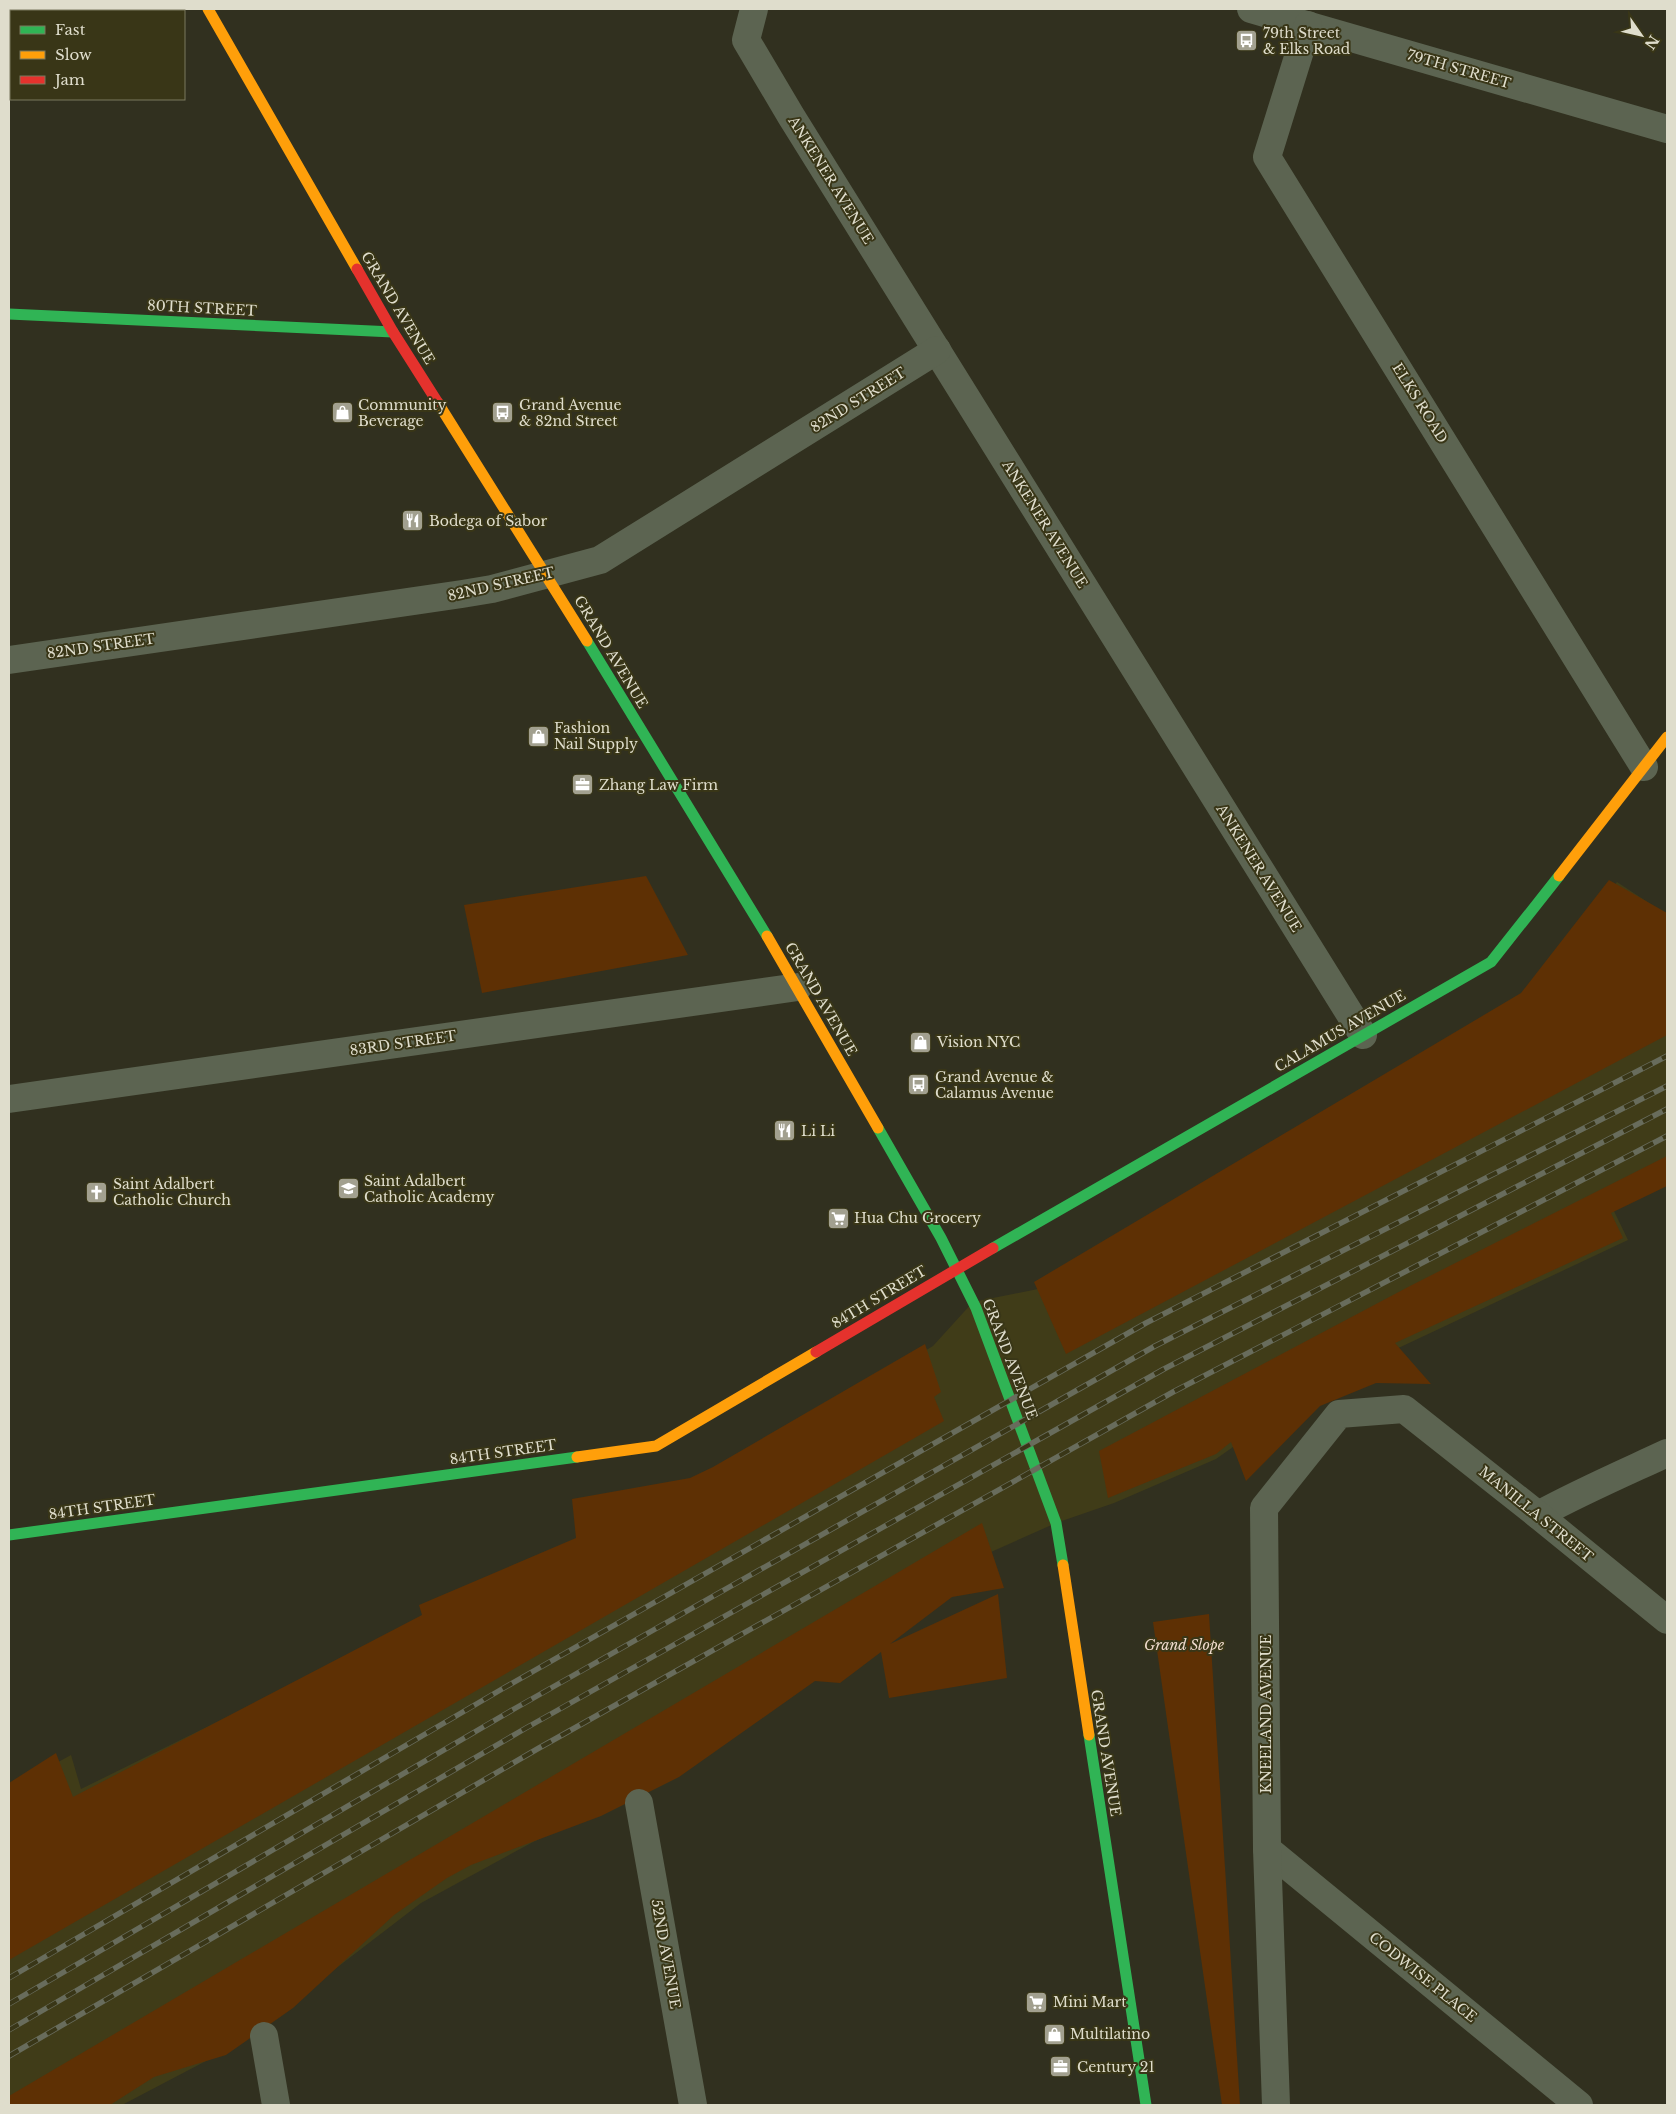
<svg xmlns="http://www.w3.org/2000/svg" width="1676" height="2114" font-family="'Libre Baskerville',serif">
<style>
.built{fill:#403c18}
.green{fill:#5e3004}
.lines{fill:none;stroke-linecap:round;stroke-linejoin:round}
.street{stroke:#5c6451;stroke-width:28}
.fast{stroke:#30b455;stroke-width:11}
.slow{stroke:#ff9f0a;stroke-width:11}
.jam{stroke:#e5322d;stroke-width:11}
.rail-casing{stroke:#686c5c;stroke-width:5.5}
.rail{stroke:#393617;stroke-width:4;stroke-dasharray:11;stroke-linecap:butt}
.labels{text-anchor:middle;stroke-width:4;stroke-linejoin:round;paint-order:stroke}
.poi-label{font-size:14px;fill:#dfddcc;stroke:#393617;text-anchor:start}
.street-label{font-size:14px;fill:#dfddcc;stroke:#393617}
.park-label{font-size:14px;font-style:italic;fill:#f0dbcd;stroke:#393617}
</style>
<rect width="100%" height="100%" fill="#31301f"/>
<polygon class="built" points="1617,882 1667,915 1667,1182 1613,1209 1628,1240 1324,1383 1216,1459 1114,1503 1056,1523 982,1556 689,1767 533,1842 421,1903 279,2012 246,2040 122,2105 9,2105 9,1789 71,1755 81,1789 712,1478 933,1346 973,1302 1038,1289 1531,994"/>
<g class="green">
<polygon points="77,9 120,9 121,11 88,11"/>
<polygon points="646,876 688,955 482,993 464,905"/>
<polygon points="1609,880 1667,913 1667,1035 1066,1354 1034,1282 1521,993"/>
<polygon points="1667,1156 1667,1186 1611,1213 1623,1238 1395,1343 1431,1384 1376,1383 1320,1406 1246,1481 1231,1442 1216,1454 1108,1498 1099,1451 1410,1286"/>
<polygon points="925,1344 941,1392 934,1397 944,1421 9,1960 9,1783 56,1753 73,1797 422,1615 419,1605 576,1538 572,1499 690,1478 713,1467"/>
<polygon points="982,1523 1004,1588 952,1597 890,1644 998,1594 1007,1678 889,1698 881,1652 840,1683 815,1681 679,1777 601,1816 471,1865 447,1878 394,1915 293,2008 226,2055 154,2077 110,2105 9,2105 9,2096"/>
<polygon points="1209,1614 1240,2105 1222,2105 1153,1622"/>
</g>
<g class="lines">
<g class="street">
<polyline points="754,9 746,40 791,116 1363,1035"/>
<polyline points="1251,9 1667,129"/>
<polyline points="1308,25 1267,157 1644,767"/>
<polyline points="9,660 462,594 492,589 600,560 937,350"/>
<polyline points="9,1099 798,987"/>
<path d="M 1538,1515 C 1580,1492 1624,1473 1667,1453"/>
<polyline points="639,1803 693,2105"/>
<polyline points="1267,1849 1579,2105"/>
<polyline points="264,2036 276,2105"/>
<polyline points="1276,2105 1267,1849 1264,1508 1339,1414 1404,1409 1538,1515 1667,1620"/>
</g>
<g class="fast">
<polyline points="9,314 393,332"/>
<polyline points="587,641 767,936"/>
<polyline points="878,1128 941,1238 976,1308 1056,1523 1063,1565"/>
<polyline points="993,1248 1491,962 1559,876"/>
<polyline points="9,1535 577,1457"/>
<polyline points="1089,1735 1146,2105"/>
</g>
<g class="slow">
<polyline points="208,9 357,269"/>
<polyline points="438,403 587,641"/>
<polyline points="1559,876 1667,737"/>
<polyline points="767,936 878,1128"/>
<polyline points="577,1457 656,1446 816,1352"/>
<polyline points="1063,1565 1089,1735"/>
</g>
<g class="jam">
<polyline points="357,269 393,332 438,403"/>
<polyline points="816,1352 993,1248"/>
</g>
<defs>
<g id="rail">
<polyline points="9,1978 502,1689 1146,1323 1667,1056"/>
<polyline points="9,2004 514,1709 1155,1346 1667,1086"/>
<polyline points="9,2030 526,1728 1164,1369 1667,1109"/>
<polyline points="9,2056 539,1748 1173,1392 1667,1136"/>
</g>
</defs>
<use href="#rail" class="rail-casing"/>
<use href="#rail" class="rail"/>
</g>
<defs>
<symbol id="bus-square" viewBox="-11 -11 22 22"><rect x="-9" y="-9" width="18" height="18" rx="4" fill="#a2a08f" stroke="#393617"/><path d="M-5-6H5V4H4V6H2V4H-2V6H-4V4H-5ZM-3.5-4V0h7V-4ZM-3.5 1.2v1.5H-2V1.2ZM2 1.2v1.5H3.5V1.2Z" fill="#fff"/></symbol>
<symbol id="shop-square" viewBox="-11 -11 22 22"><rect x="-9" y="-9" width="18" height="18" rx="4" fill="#a2a08f" stroke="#393617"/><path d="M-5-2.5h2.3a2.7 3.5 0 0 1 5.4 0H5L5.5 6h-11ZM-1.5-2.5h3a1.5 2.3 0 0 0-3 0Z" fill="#fff"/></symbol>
<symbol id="restaurant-square" viewBox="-11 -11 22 22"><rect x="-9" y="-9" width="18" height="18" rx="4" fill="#a2a08f" stroke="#393617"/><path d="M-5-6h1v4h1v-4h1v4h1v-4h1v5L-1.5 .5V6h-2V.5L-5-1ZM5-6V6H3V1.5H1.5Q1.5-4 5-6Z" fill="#fff"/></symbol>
<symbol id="office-square" viewBox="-11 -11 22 22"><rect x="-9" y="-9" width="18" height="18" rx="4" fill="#a2a08f" stroke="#393617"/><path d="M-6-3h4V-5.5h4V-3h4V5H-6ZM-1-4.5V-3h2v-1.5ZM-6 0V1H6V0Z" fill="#fff"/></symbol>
<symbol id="school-square" viewBox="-11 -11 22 22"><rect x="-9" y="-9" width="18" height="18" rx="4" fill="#a2a08f" stroke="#393617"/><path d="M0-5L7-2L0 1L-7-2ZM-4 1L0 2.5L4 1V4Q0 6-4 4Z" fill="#fff"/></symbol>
<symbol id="church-square" viewBox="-11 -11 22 22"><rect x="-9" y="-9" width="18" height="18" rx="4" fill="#a2a08f" stroke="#393617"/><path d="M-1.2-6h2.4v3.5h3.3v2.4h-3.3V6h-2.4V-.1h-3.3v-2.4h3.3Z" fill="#fff"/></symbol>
<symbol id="supermarket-square" viewBox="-11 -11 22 22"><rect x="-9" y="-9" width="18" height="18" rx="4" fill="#a2a08f" stroke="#393617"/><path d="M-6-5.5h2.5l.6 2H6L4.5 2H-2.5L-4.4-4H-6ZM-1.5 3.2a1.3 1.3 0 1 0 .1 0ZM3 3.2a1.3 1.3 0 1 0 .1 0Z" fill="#fff"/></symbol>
</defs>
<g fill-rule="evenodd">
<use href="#bus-square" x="1234" y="28" width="25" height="25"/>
<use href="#shop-square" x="330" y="400" width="25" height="25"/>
<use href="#bus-square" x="490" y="400" width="25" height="25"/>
<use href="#restaurant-square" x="400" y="508" width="25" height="25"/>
<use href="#shop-square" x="526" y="724" width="25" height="25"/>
<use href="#office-square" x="570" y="772" width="25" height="25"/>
<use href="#shop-square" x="908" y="1030" width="25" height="25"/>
<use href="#bus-square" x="906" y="1072" width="25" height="25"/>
<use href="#restaurant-square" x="772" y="1118" width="25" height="25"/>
<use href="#school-square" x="336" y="1176" width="25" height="25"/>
<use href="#church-square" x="84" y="1180" width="25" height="25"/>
<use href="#supermarket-square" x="826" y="1206" width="25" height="25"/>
<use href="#supermarket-square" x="1024" y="1990" width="25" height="25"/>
<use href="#shop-square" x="1042" y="2022" width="25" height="25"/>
<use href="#office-square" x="1048" y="2054" width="25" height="25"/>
</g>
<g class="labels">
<g class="poi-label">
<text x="1263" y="38">79th Street<tspan x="1263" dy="16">&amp; Elks Road</tspan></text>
<text x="358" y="410">Community<tspan x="358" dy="16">Beverage</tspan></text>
<text x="519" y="410">Grand Avenue<tspan x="519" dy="16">&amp; 82nd Street</tspan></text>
<text x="429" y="526">Bodega of Sabor</text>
<text x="554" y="733">Fashion<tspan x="554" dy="16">Nail Supply</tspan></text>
<text x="599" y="790">Zhang Law Firm</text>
<text x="937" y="1047">Vision NYC</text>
<text x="935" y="1082">Grand Avenue &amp;<tspan x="935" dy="16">Calamus Avenue</tspan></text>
<text x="801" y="1136">Li Li</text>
<text x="364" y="1186">Saint Adalbert<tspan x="364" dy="16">Catholic Academy</tspan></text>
<text x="113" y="1189">Saint Adalbert<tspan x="113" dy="16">Catholic Church</tspan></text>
<text x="854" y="1223">Hua Chu Grocery</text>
<text x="1053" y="2007">Mini Mart</text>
<text x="1070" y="2039">Multilatino</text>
<text x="1077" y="2072">Century 21</text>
</g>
<g class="street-label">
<text transform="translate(1459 69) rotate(16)" y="5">79TH STREET</text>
<text transform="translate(831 180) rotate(58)" y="5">ANKENER AVENUE</text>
<text transform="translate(202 308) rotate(3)" y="5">80TH STREET</text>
<text transform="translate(398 308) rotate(59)" y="5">GRAND AVENUE</text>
<text transform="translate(858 400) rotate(-32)" y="5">82ND STREET</text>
<text transform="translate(1420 403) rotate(58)" y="5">ELKS ROAD</text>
<text transform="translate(1045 524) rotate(58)" y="5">ANKENER AVENUE</text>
<text transform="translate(501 584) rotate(-13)" y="5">82ND STREET</text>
<text transform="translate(101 646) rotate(-8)" y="5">82ND STREET</text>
<text transform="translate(611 652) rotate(59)" y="5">GRAND AVENUE</text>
<text transform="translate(1259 868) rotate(58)" y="5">ANKENER AVENUE</text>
<text transform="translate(821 999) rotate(60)" y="5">GRAND AVENUE</text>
<text transform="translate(1340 1031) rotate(-30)" y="5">CALAMUS AVENUE</text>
<text transform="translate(403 1043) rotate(-8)" y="5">83RD STREET</text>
<text transform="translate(879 1297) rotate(-31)" y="5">84TH STREET</text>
<text transform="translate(1010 1359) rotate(69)" y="5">GRAND AVENUE</text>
<text transform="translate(503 1452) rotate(-8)" y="5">84TH STREET</text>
<text transform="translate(102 1507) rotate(-8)" y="5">84TH STREET</text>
<text transform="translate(1536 1514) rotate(39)" y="5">MANILLA STREET</text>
<text transform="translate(1266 1714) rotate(-90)" y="5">KNEELAND AVENUE</text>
<text transform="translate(1106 1753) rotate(81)" y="5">GRAND AVENUE</text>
<text transform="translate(666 1954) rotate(80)" y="5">52ND AVENUE</text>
<text transform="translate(1423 1977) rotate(39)" y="5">CODWISE PLACE</text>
</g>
<g class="park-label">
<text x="1184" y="1650">Grand Slope</text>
</g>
</g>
<rect width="1676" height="2114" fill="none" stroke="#dfddcc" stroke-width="20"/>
<rect x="10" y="10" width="175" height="90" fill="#393617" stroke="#7b795f"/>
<rect x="20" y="26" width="25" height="8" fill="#30b455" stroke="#7b795f"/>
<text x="55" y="35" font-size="15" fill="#dfddcc">Fast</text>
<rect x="20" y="51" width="25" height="8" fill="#ff9f0a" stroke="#7b795f"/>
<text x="55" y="60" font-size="15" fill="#dfddcc">Slow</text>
<rect x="20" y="76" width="25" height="8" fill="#e5322d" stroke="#7b795f"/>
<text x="55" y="85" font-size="15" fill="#dfddcc">Jam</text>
<g transform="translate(1641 35) rotate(124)" stroke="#393617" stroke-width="4" paint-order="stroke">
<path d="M0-4L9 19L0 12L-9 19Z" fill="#dfddcc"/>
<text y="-8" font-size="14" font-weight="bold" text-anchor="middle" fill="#dfddcc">N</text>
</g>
</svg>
